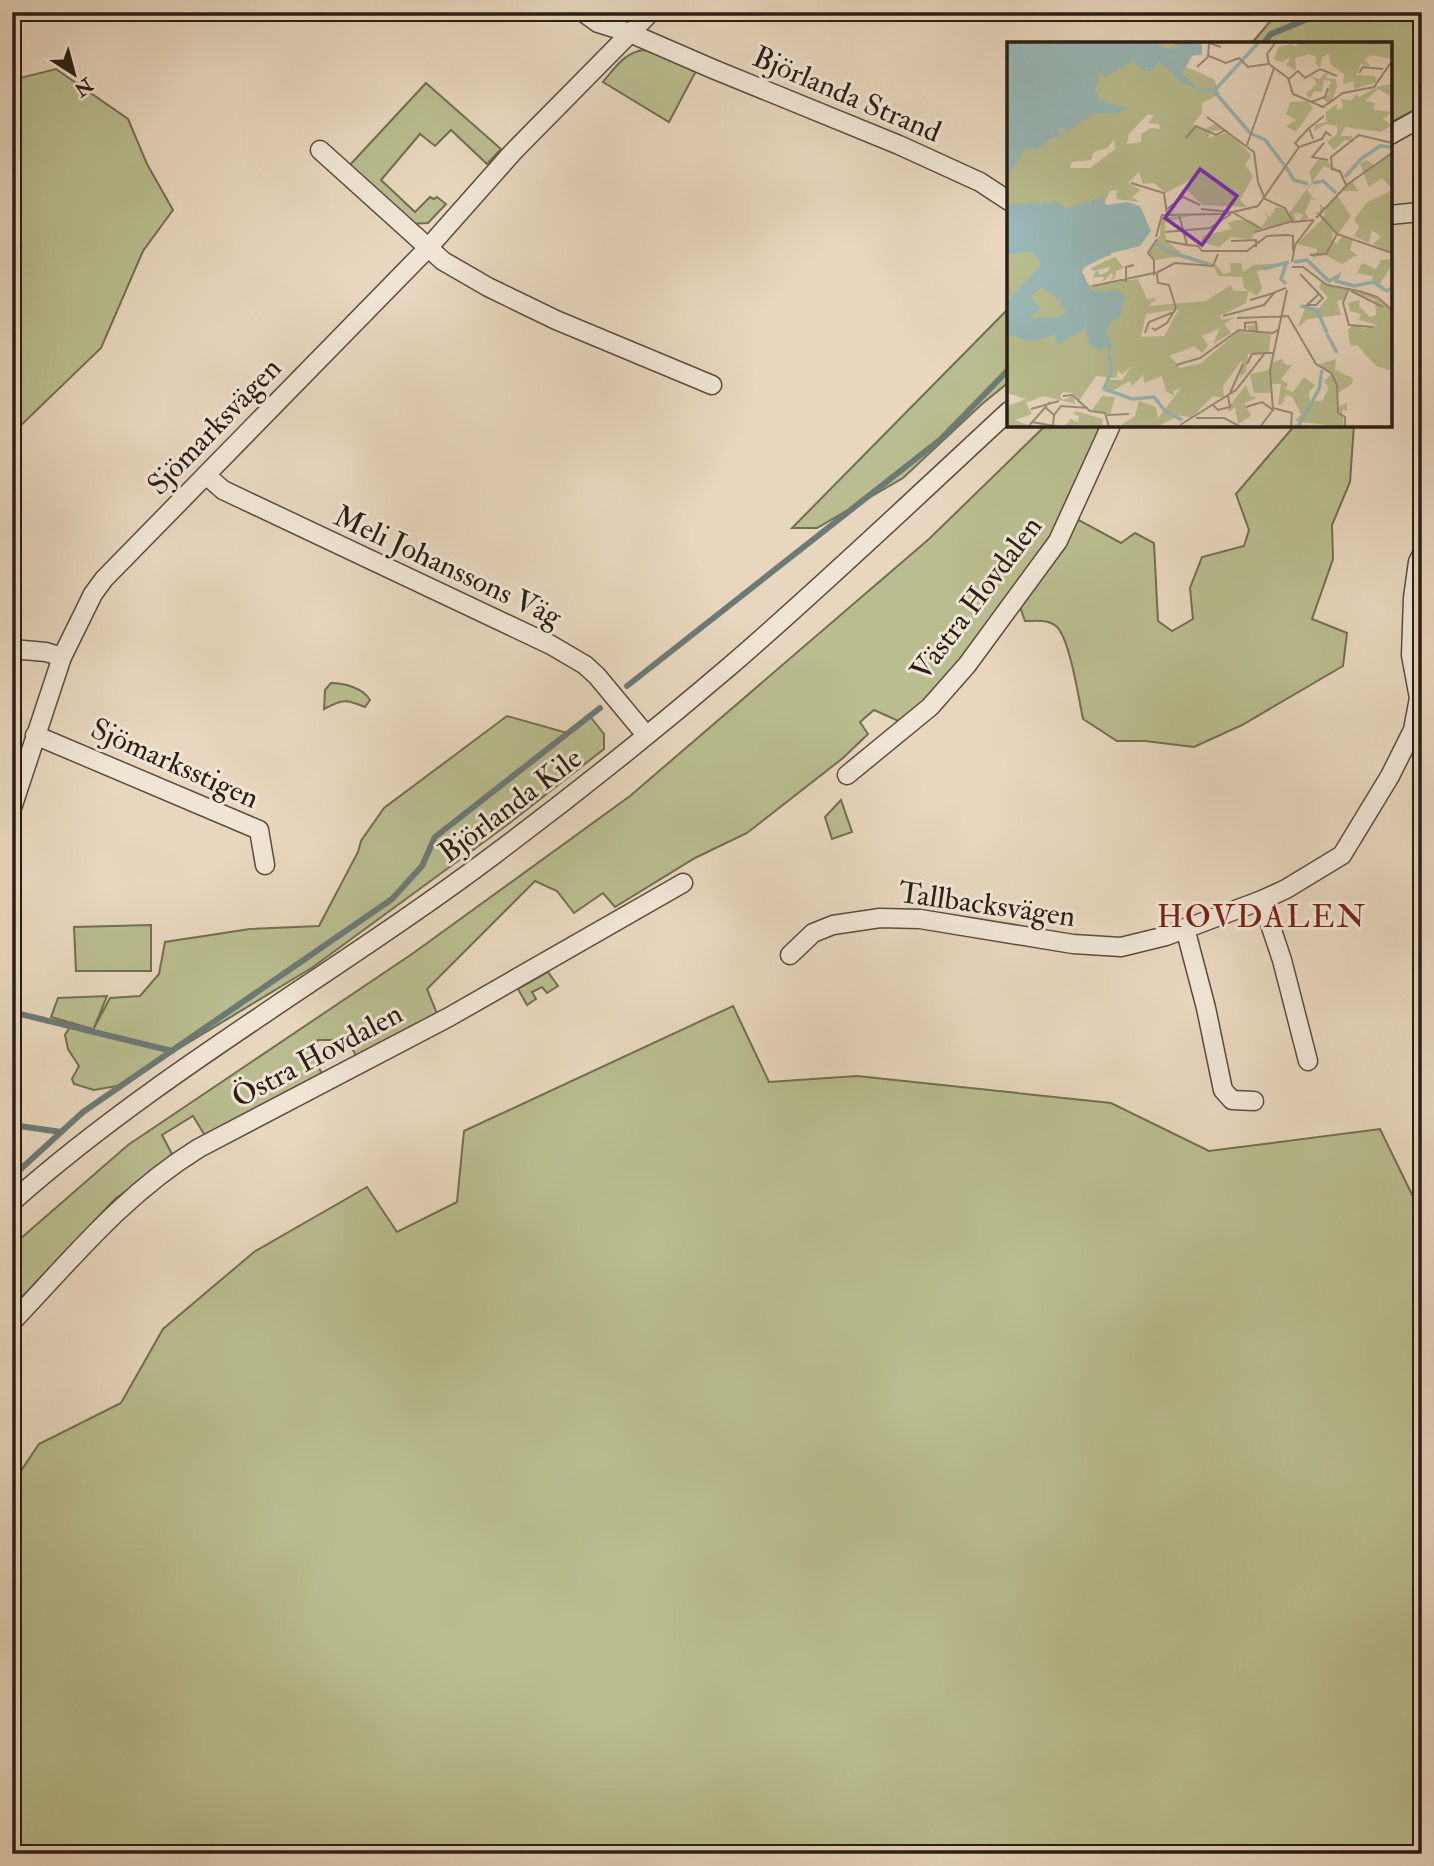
<svg xmlns="http://www.w3.org/2000/svg" width="1434" height="1866" font-family="'IM FELL Double Pica',serif">
<style>
.green{fill:#b9bd8f;stroke:#726e52;stroke-width:2}
.lines{fill:none;stroke-linecap:round;stroke-linejoin:round}
.stream{stroke:#6c7a76;stroke-width:6}
.street-casing{stroke:#5a4c3f;stroke-width:21}
.street{stroke:#f0e5d5;stroke-width:18}
.labels{text-anchor:middle;stroke-width:6;stroke-linejoin:round;paint-order:stroke}
.street-label{font-size:30px;fill:#2a1e15;stroke:#f0e5d5}
.neighbourhood-label{font-size:32px;letter-spacing:2px;fill:#7a1f14;stroke:#f0e5d5}
.inset-river{fill:none;stroke:#98b8b7;stroke-width:3.5}
.inset-road{fill:none;stroke:#9c8d7a;stroke-width:2}
.view{fill:#7b2cbf;fill-opacity:0.15;stroke:#7b2cbf;stroke-width:3.5}
.inset-edge{fill:none;stroke:#2a1e15;stroke-width:3.5}
</style>
<rect width="100%" height="100%" fill="#e8d7be"/>
<filter id="stains"><feTurbulence type="fractalNoise" baseFrequency=".00286" numOctaves="4"/><feColorMatrix values="0 0 0 0 .2 0 0 0 0 .09 0 0 0 0 .02 0 0 0 .5 -.17"/></filter>
<radialGradient id="worn" r=".72"><stop offset=".6" stop-color="#630" stop-opacity="0"/><stop offset="1" stop-color="#630" stop-opacity=".3"/></radialGradient>
<g class="green">
<polygon points="1278,12 1422,12 1422,106 1390,123 1390,44 1251,44"/>
<path d="M 643,50 L 652,51 L 696,71 L 669,122 L 603,82 C 615,68 624,53 643,50 Z"/>
<polygon points="56,69 128,119 147,164 173,210 143,251 101,348 12,434 12,80"/>
<polygon points="426,83 501,149 487,164 451,130 435,146 420,134 381,180 415,212 430,197 434,199 437,197 446,204 428,223 409,224 348,167"/>
<polygon points="1009,308 1009,382 982,404 903,478 817,528 792,528"/>
<polygon points="1046,425 1105,425 1059,528 965,657 903,723 874,710 860,722 868,734 843,758 747,833 695,858 615,907 603,893 574,913 557,891 535,881 427,989 438,1016 358,1059 347,1040 318,1040 311,1054 323,1075 207,1139 193,1116 162,1135 174,1158 116,1198 12,1308 12,1246 128,1145 412,954 630,796 929,539"/>
<path d="M 1295,425 L 1354,425 L 1350,482 L 1332,525 L 1333,559 L 1312,619 L 1347,633 L 1343,666 L 1242,725 L 1194,747 L 1145,741 L 1117,741 L 1083,719 C 1079,700 1070,640 1057,627 C 1048,619 1036,621 1025,621 L 1020,607 L 1053,560 L 1077,519 L 1121,543 L 1135,533 L 1154,543 L 1158,621 L 1172,631 L 1193,619 L 1190,588 L 1202,557 L 1244,546 L 1249,530 L 1236,494 Z"/>
<path d="M 331,683 C 344,683 363,688 370,700 L 365,707 C 346,699 343,699 324,709 L 325,690 Z"/>
<polygon points="589,715 604,734 604,749 507,825 313,967 117,1086 94,1090 74,1084 72,1079 79,1066 68,1049 65,1035 70,1027 91,1032 93,1029 51,1017 58,998 107,996 94,1028 110,998 140,996 159,974 165,942 250,929 319,926 358,852 361,841 384,808 507,716 567,733"/>
<polygon points="841,800 852,832 832,839 825,817"/>
<polygon points="151,925 151,971 76,971 74,927"/>
<polygon points="548,972 558,986 547,993 542,987 532,992 536,999 527,1005 518,989"/>
<polygon points="733,1006 769,1082 857,1076 1111,1103 1209,1151 1380,1129 1422,1215 1422,1854 12,1854 12,1484 39,1444 121,1403 163,1329 254,1252 367,1187 397,1232 457,1202 464,1131"/>
</g>
<g class="lines">
<g class="stream">
<polyline points="1263,44 1271,34 1315,16 1319,12"/>
<polyline points="627,686 941,439 1009,369"/>
<polyline points="12,1012 172,1051"/>
<polyline points="12,1125 61,1132"/>
<polyline points="12,1177 83,1112 392,899 422,866 435,837 600,708"/>
</g>
<defs>
<g id="street">
<polyline points="583,12 598,23 630,33 713,69 899,145 980,182 1009,201"/>
<polyline points="1390,135 1422,117"/>
<polyline points="320,150 443,261 488,287 556,320 712,385"/>
<polyline points="1390,215 1419,212"/>
<polyline points="206,475 223,490 551,645 585,665 597,676 646,735"/>
<polyline points="12,649 46,652 62,657"/>
<polyline points="35,735 259,830 265,865"/>
<polyline points="847,775 930,707 967,665 1058,541 1111,425"/>
<polyline points="12,808 62,657 93,594 104,579 427,249 513,152 651,12"/>
<polyline points="1262,900 1282,960 1308,1061"/>
<polyline points="1185,928 1206,1008 1223,1090 1232,1100 1254,1101"/>
<polyline points="790,955 813,933 833,925 880,918 920,919 1073,944 1121,947 1166,936 1262,900 1286,889 1342,855 1390,776 1413,730 1419,698 1411,655 1413,598 1418,562 1422,554"/>
<path d="M 12,1202 C 161,1070 337,973 495,854 C 575,794 654,731 730,666 C 825,584 917,496 1009,411"/>
<path d="M 12,1322 C 72,1259 124,1194 199,1148 L 449,1017 L 683,883"/>
</g>
</defs>
<use href="#street" class="street-casing"/>
<use href="#street" class="street"/>
</g>
<g class="labels">
<g class="street-label">
<text transform="translate(847 94) rotate(23)" y="10">Björlanda Strand</text>
<text transform="translate(214 426) rotate(-46)" y="10">Sjömarksvägen</text>
<text transform="translate(448 566) rotate(25)" y="10">Meli Johanssons Väg</text>
<text transform="translate(976 598) rotate(-53)" y="10">Västra Hovdalen</text>
<text transform="translate(175 763) rotate(24)" y="10">Sjömarksstigen</text>
<text transform="translate(510 805) rotate(-37)" y="10">Björlanda Kile</text>
<text transform="translate(987 904) rotate(8)" y="10">Tallbacksvägen</text>
<text transform="translate(317 1055) rotate(-28)" y="10">Östra Hovdalen</text>
</g>
<g class="neighbourhood-label">
<text x="1262" y="927">HOVDALEN</text>
</g>
</g>
<g transform="translate(1007 42)">
<rect width="385" height="385" fill="#e8d7be"/>
<path d="M 0,0 L 195,2 L 195,12 L 185,14 L 179,25 L 207,37 L 213,52 L 195,61 L 195,71 L 186,82 L 196,88 L 208,82 L 217,88 L 204,89 L 201,96 L 221,90 L 239,107 L 244,114 L 238,123 L 246,134 L 233,158 L 240,165 L 195,163 L 180,148 L 183,138 L 159,151 L 147,141 L 136,142 L 132,130 L 121,141 L 134,148 L 125,155 L 133,160 L 109,157 L 110,148 L 103,149 L 89,178 L 90,186 L 98,186 L 104,213 L 81,221 L 74,231 L 75,240 L 84,243 L 131,237 L 140,257 L 150,256 L 141,264 L 199,259 L 224,243 L 226,249 L 242,249 L 239,261 L 213,274 L 215,278 L 228,275 L 217,282 L 224,291 L 206,302 L 213,286 L 195,294 L 201,304 L 195,311 L 187,304 L 163,314 L 173,326 L 194,321 L 232,289 L 244,291 L 239,284 L 249,283 L 250,291 L 264,292 L 262,310 L 241,312 L 239,330 L 233,335 L 235,318 L 216,344 L 217,356 L 206,354 L 184,376 L 173,373 L 150,385 L 111,385 L 128,374 L 132,359 L 149,365 L 151,376 L 174,346 L 166,349 L 167,354 L 159,349 L 155,334 L 137,341 L 136,333 L 125,344 L 123,339 L 105,349 L 98,346 L 100,338 L 115,338 L 125,324 L 115,332 L 111,329 L 109,336 L 89,334 L 72,359 L 65,351 L 56,350 L 53,354 L 56,358 L 65,354 L 69,362 L 36,354 L 19,361 L 25,372 L 8,378 L 26,385 L 0,385 L 0,364 L 19,357 L 0,351 ZM 141,72 L 147,74 L 141,81 L 152,82 L 153,87 L 144,86 L 134,92 L 134,100 L 120,102 L 122,92 ZM 107,98 L 108,107 L 83,126 L 63,126 L 65,120 L 84,118 L 87,110 L 100,106 ZM 172,267 L 157,294 L 134,295 L 139,272 ZM 290,0 L 385,0 L 385,17 L 364,13 L 358,18 L 363,24 L 354,22 L 349,33 L 368,34 L 370,40 L 347,47 L 346,39 L 336,42 L 337,32 L 324,23 L 322,12 L 315,15 L 313,26 L 308,21 L 310,16 L 303,12 L 288,16 L 289,29 L 279,23 L 284,15 L 275,20 L 267,18 L 271,5 L 284,2 L 290,5 ZM 321,29 L 319,36 L 329,37 L 330,45 L 323,63 L 314,55 L 324,52 L 320,50 L 324,39 L 317,38 L 315,50 L 307,49 L 303,57 L 299,52 L 310,41 L 304,34 L 312,37 ZM 385,42 L 385,55 L 371,47 L 358,59 L 368,61 L 367,68 L 385,70 L 376,77 L 385,83 L 374,90 L 338,85 L 334,94 L 345,94 L 346,100 L 338,98 L 327,108 L 320,100 L 330,92 L 330,84 L 319,82 L 307,89 L 308,83 L 319,80 L 319,70 L 330,62 L 330,68 L 336,65 L 334,57 L 345,58 L 349,52 L 352,55 L 372,44 ZM 300,59 L 306,66 L 289,90 L 279,84 L 289,78 L 279,72 L 283,60 ZM 385,109 L 385,147 L 375,136 L 362,145 L 353,121 L 360,118 L 368,124 ZM 311,118 L 320,119 L 333,130 L 337,140 L 332,131 L 317,124 L 306,139 L 318,139 L 330,152 L 336,145 L 345,139 L 351,149 L 334,149 L 330,153 L 344,174 L 331,192 L 326,188 L 325,198 L 330,202 L 334,195 L 342,195 L 346,198 L 343,208 L 350,213 L 335,222 L 317,212 L 305,216 L 311,207 L 290,202 L 316,176 L 319,166 L 312,173 L 307,171 L 313,170 L 313,162 L 318,166 L 330,153 L 319,141 L 306,141 L 300,148 L 308,158 L 304,157 L 298,170 L 302,176 L 293,179 L 296,173 L 292,171 L 286,172 L 289,178 L 286,179 L 282,171 L 305,140 L 302,130 ZM 385,148 L 385,211 L 366,202 L 374,195 L 365,188 L 362,201 L 347,194 L 352,185 L 347,178 L 359,161 ZM 269,165 L 278,167 L 285,180 L 251,187 L 244,197 L 224,195 L 212,205 L 195,200 L 195,194 L 225,187 L 221,181 L 229,178 L 243,178 L 254,185 L 261,176 L 257,170 L 263,175 ZM 181,174 L 184,174 L 158,180 L 159,199 L 176,212 L 209,223 L 216,232 L 224,230 L 223,221 L 234,221 L 236,230 L 246,223 L 284,221 L 250,229 L 255,246 L 250,254 L 237,246 L 235,235 L 211,234 L 207,224 L 197,220 L 175,214 L 148,218 L 142,211 L 153,193 L 154,175 ZM 108,215 L 117,226 L 109,229 L 108,236 L 102,240 L 107,234 L 104,231 L 96,240 L 97,235 L 86,235 L 90,228 L 93,233 L 101,230 L 103,225 L 86,229 L 84,226 ZM 383,217 L 385,223 L 373,242 L 365,238 L 366,234 L 350,231 L 355,221 L 369,227 L 374,218 ZM 314,240 L 340,247 L 337,257 L 330,259 L 334,273 L 301,277 L 290,286 L 298,267 L 293,264 L 311,267 L 321,255 L 312,246 ZM 342,248 L 367,254 L 385,269 L 385,329 L 369,324 L 350,303 L 343,304 L 341,287 L 348,282 L 357,287 L 370,283 L 352,278 L 354,272 L 343,269 L 341,261 L 353,258 L 352,264 L 363,275 L 369,273 L 368,258 ZM 329,317 L 328,328 L 346,336 L 345,342 L 331,351 L 332,364 L 340,361 L 340,369 L 335,368 L 337,385 L 288,379 L 294,372 L 285,355 L 279,353 L 275,363 L 271,362 L 274,342 L 264,342 L 264,351 L 247,351 L 243,332 L 262,328 L 265,321 L 275,317 L 279,323 L 285,323 L 274,337 L 281,342 L 278,347 L 286,350 L 297,335 L 308,343 L 302,350 L 303,359 L 315,359 L 322,346 L 317,339 L 325,332 L 310,323 ZM 239,343 L 243,354 L 250,356 L 237,361 L 244,374 L 231,382 L 228,365 L 222,370 L 221,366 ZM 95,354 L 108,355 L 103,373 L 85,368 ZM 69,369 L 96,377 L 95,383 L 57,384 L 64,377 L 71,380 L 72,374 L 66,372 Z" fill="#b9bd8f" fill-rule="evenodd"/>
<path d="M 0,0 L 148,0 L 158,7 L 173,6 L 165,0 L 194,0 L 195,13 L 185,13 L 175,31 L 192,48 L 175,41 L 152,20 L 143,29 L 135,29 L 127,19 L 98,35 L 94,30 L 88,49 L 93,58 L 120,66 L 109,72 L 89,71 L 59,89 L 54,85 L 51,89 L 56,95 L 47,95 L 30,107 L 19,106 L 0,135 ZM 96,155 L 99,163 L 120,160 L 133,164 L 144,189 L 133,204 L 105,211 L 74,227 L 84,249 L 111,248 L 118,254 L 113,275 L 103,280 L 99,290 L 105,303 L 102,312 L 100,304 L 94,309 L 82,302 L 78,287 L 50,303 L 48,292 L 25,300 L 6,294 L 0,297 L 0,260 L 34,222 L 26,210 L 0,212 L 0,162 L 32,161 L 33,165 L 38,158 L 39,163 L 49,158 L 58,167 ZM 34,246 L 54,258 L 54,265 L 61,270 L 48,276 L 21,276 L 33,267 L 24,254 Z" fill="#98b8b7" fill-rule="evenodd"/>
<path class="inset-river" d="M 192,48 L 207,49 L 252,0M 207,49 L 243,91M 245,92 L 258,98 L 278,124M 279,125 L 287,138 L 301,142M 338,135 L 354,117 L 373,104 L 385,105M 306,141 L 316,139 L 329,151M 148,200 L 159,209 L 201,222M 287,220 L 300,218 L 322,239 L 331,234 L 329,239 L 347,244 L 366,240 L 380,249 L 385,246M 256,227 L 282,220M 279,242 L 274,237 L 279,222M 294,264 L 310,268 L 320,291M 320,292 L 330,311M 102,312 L 104,330 L 97,347 L 125,357 L 147,355 L 158,369 L 175,378M 291,385 L 312,347 L 315,328"/>
<path class="inset-road" d="M 269,0 L 260,12 L 262,22 L 281,36 L 286,52 L 316,65 L 336,51 L 367,45 L 385,19M 201,15 L 202,1 L 214,5M 232,16 L 241,25 L 261,22M 190,25 L 202,14 L 219,21 L 232,16M 352,31 L 356,25 L 376,27M 282,37 L 291,29 L 298,36 L 313,27 L 330,34M 304,60 L 318,55 L 321,46M 200,75 L 247,110 L 251,140 L 258,157 L 278,166 L 286,180 L 307,178M 179,96 L 189,84 L 209,93 L 218,88M 306,97 L 302,86 L 317,74M 317,101 L 305,115 L 321,118M 240,103 L 267,26M 292,105 L 288,101 L 302,86M 124,141 L 157,151 L 160,173M 339,143 L 333,129 L 325,127 L 324,115 L 352,93 L 385,101M 160,167 L 176,155 L 193,163M 194,167 L 224,170M 227,171 L 254,187M 172,173 L 180,203 L 191,204 L 195,209 L 240,209 L 260,194 L 281,193 L 286,194 L 286,209M 313,173 L 330,192 L 385,211M 309,176 L 341,142 L 385,111M 159,190 L 203,186 L 224,172M 248,190 L 286,179M 149,195 L 155,173 L 218,172 L 251,164 L 292,105 L 315,97 L 319,90 L 324,94M 150,197 L 141,211 L 147,218 L 147,232 L 168,221 L 206,224 L 211,212M 159,199 L 180,203M 224,199 L 249,198 L 249,205M 303,213 L 319,212 L 330,192M 285,220 L 288,203 L 307,178M 285,225 L 296,225 L 320,243 L 352,249M 293,232 L 316,256 L 309,263 L 300,263 L 312,252M 119,240 L 119,225 L 127,223M 86,244 L 147,231M 342,246 L 336,261 L 342,283 L 366,285M 344,249 L 376,265M 352,249 L 370,255 L 385,268M 243,258 L 267,251M 216,274 L 257,263 L 268,250 L 279,246M 230,276 L 281,274 L 309,322 L 324,331 L 330,343 L 331,371 L 338,375 L 338,385M 145,286 L 148,288 L 160,281 L 169,266 L 162,243 L 151,241 L 150,232M 238,289 L 238,281 L 249,280 L 250,291M 138,291 L 142,280 L 167,270M 240,322 L 245,312 L 258,311M 169,323 L 193,316 L 232,288 L 266,291 L 272,287M 223,351 L 236,322M 56,354 L 65,353 L 83,369 L 98,371 L 102,385M 205,362 L 211,368 L 223,365 L 221,353M 239,365 L 255,360 L 266,368M 39,366 L 47,373 L 46,384M 266,366 L 285,371 L 284,384M 24,367 L 52,359M 47,373 L 54,364 L 81,366M 100,373 L 122,372M 189,376 L 217,376 L 234,385M 25,380 L 53,385M 173,383 L 229,348 L 258,311 L 267,311M 21,385 L 43,360M 253,385 L 266,368 L 263,328 L 280,248"/>
<path class="view" d="M 193,127 L 230,154 L 195,203 L 158,176 Z"/>
<rect width="385" height="385" class="inset-edge"/>
</g>
<rect width="1434" height="1866" fill="none" stroke="#e8d7be" stroke-width="42"/>
<rect x="14" y="14" width="1406" height="1838" fill="none" stroke="#2a1e15" stroke-width="3.5"/>
<rect x="21" y="21" width="1392" height="1824" fill="none" stroke="#2a1e15" stroke-width="2"/>
<g transform="translate(74 74) rotate(144)" stroke="#f0e5d5" stroke-width="5" paint-order="stroke">
<path d="M0-5L12 26L0 18L-12 26Z" fill="#2a1e15"/>
<text y="-10" font-size="19" font-weight="bold" text-anchor="middle" fill="#2a1e15">N</text>
</g>
<rect width="100%" height="100%" filter="url(#stains)"/>
<rect width="100%" height="100%" fill="url(#worn)"/>
</svg>
